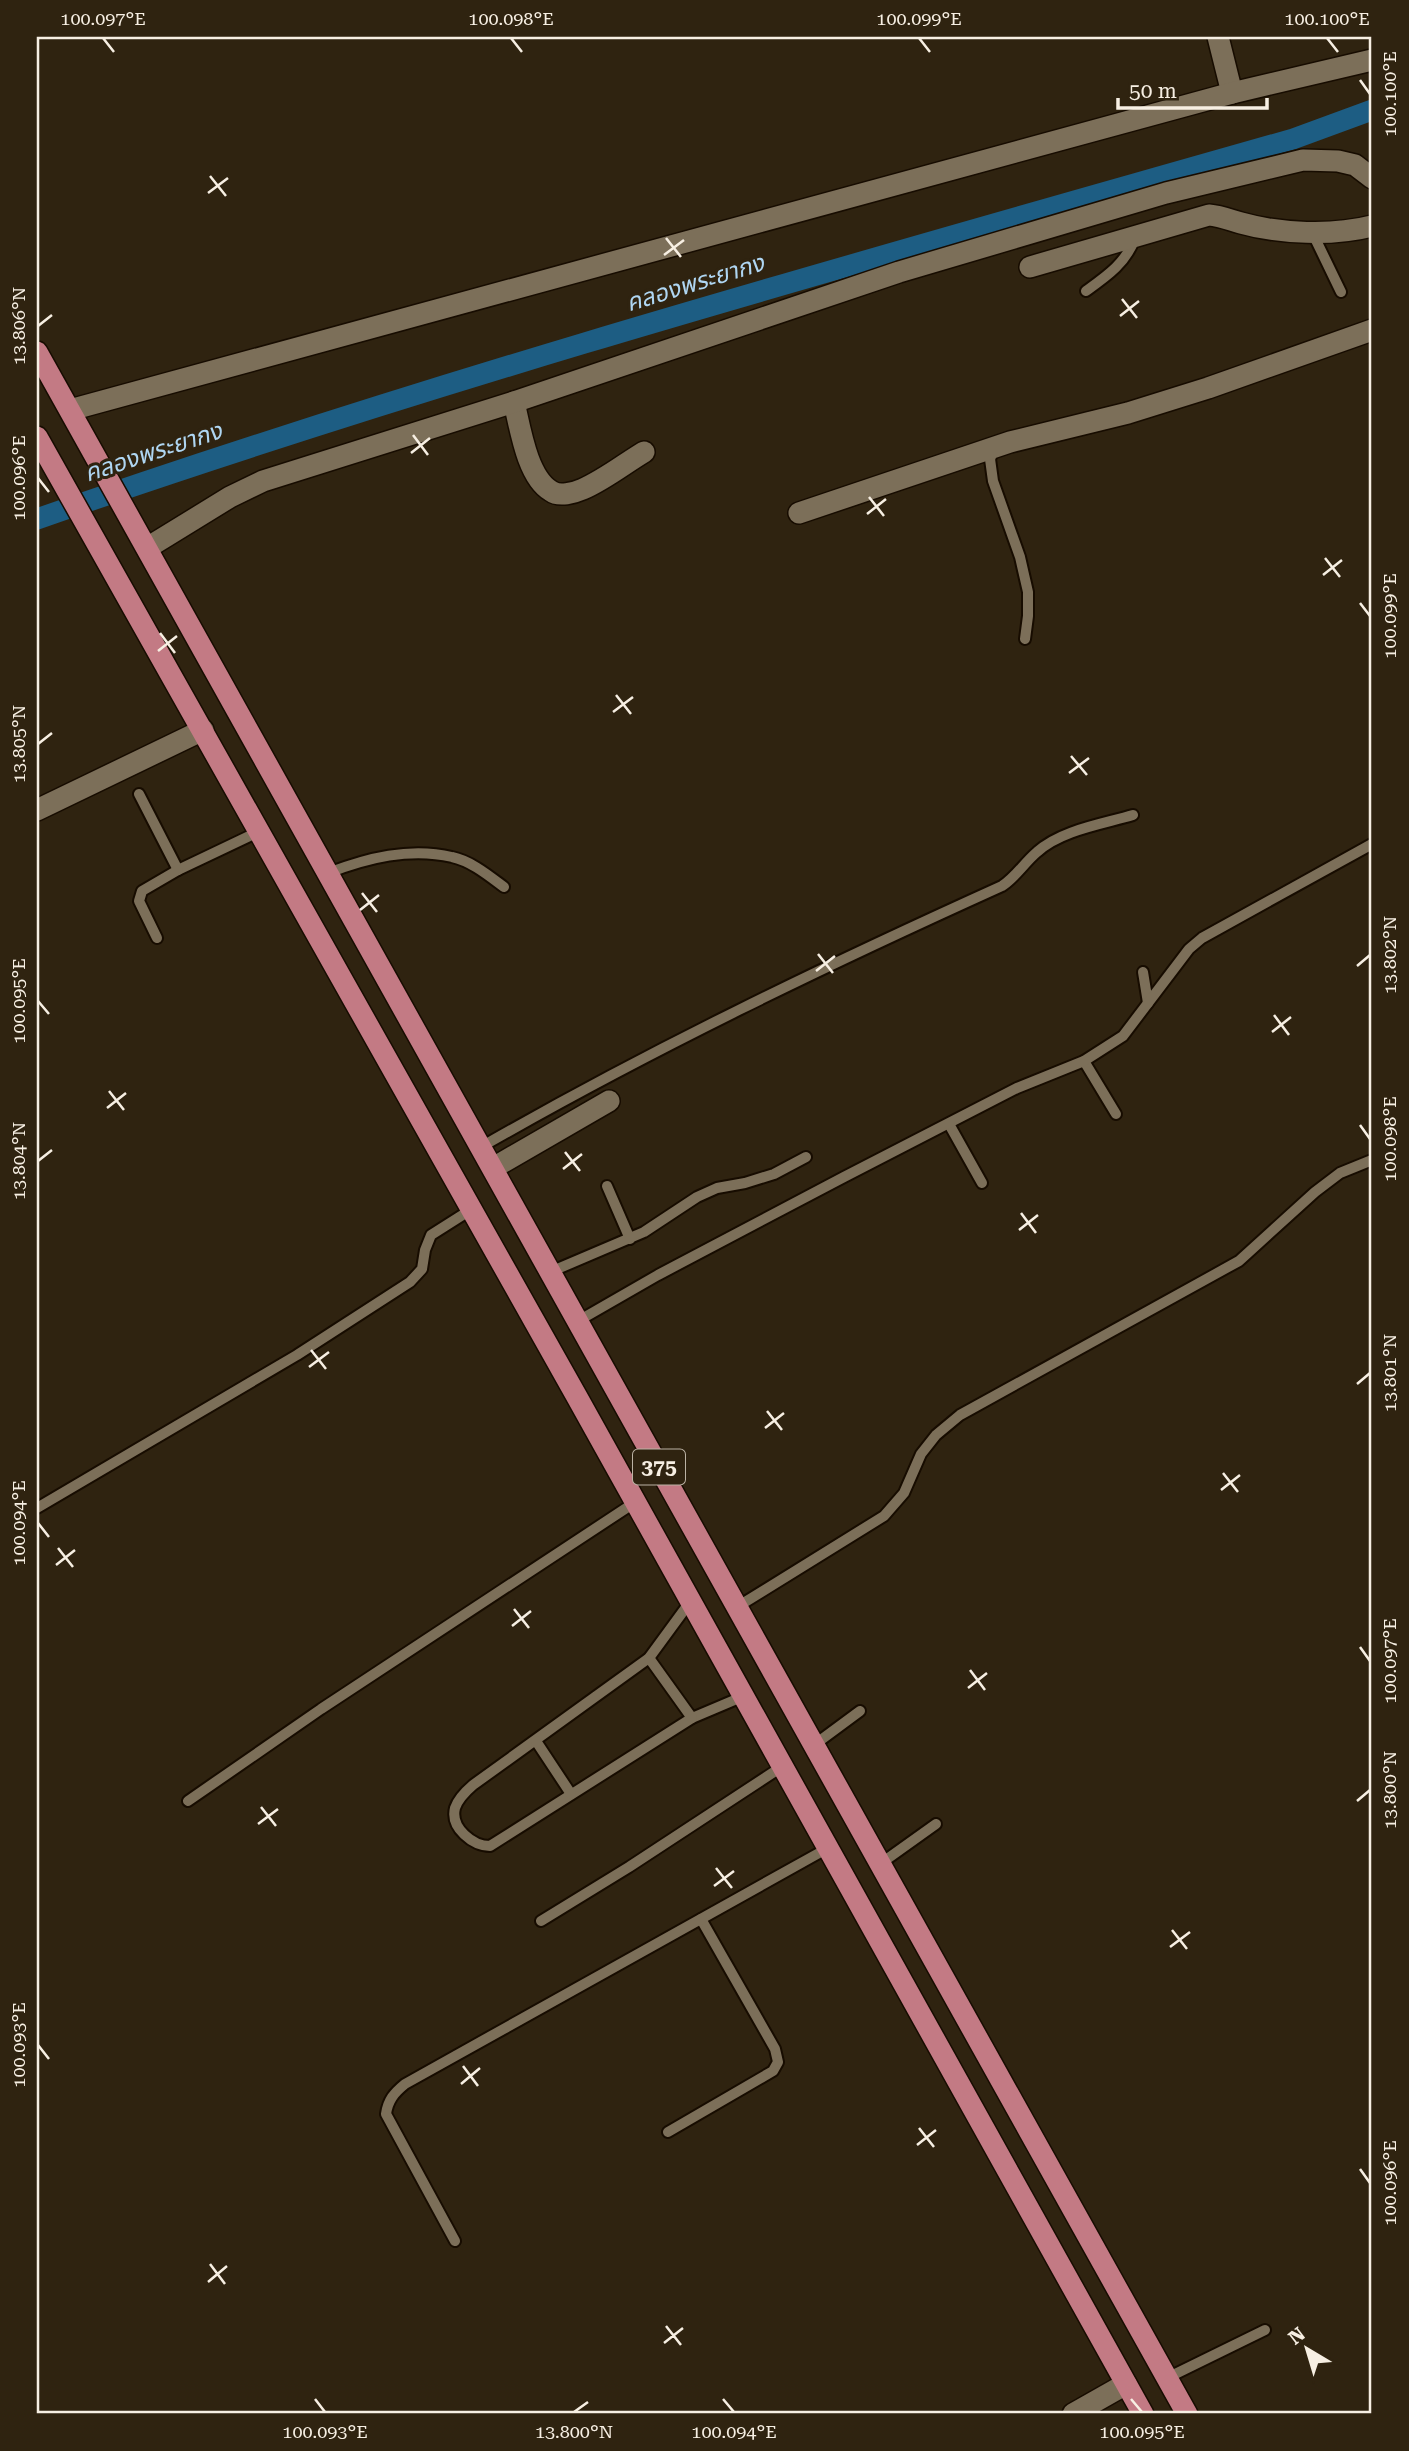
<svg xmlns="http://www.w3.org/2000/svg" width="1409" height="2451" font-family="'Roboto Serif','Noto Sans Thai',serif">
<style>
.lines{fill:none;stroke-linecap:round;stroke-linejoin:round}
.canal{stroke:#1d5d83;stroke-width:21}
.lane-casing{stroke:#170c00;stroke-width:14}
.street-casing{stroke:#170c00;stroke-width:24}
.primary-casing{stroke:#170c00;stroke-width:24}
.lane{stroke:#7c6f59;stroke-width:10}
.street{stroke:#7c6f59;stroke-width:21}
.primary{stroke:#c37a84;stroke-width:21}
.ticks{fill:none;stroke:#f7efe3;stroke-width:2.5}
.labels{text-anchor:middle;stroke-width:6;stroke-linejoin:round;paint-order:stroke}
.shield{fill:#2f2310;stroke:#bbb2a4;stroke-width:2}
.shield-label{font-size:21px;font-weight:bold;fill:#f7efe3}
.water-label{font-size:24px;font-style:italic;fill:#afd6f2;stroke:#2f2310}
.neatline{fill:none;stroke:#f7efe3;stroke-width:2.5}
.ticks-label{font-size:18px;text-anchor:middle;fill:#f7efe3}
</style>
<rect width="100%" height="100%" fill="#2f2310"/>
<g class="lines">
<path class="canal" d="M 37,519 C 450,375 872,259 1293,139 L 1372,110"/>
<defs>
<g id="lane">
<polyline points="1312,232 1341,292"/>
<path d="M 1086,291 C 1107,276 1126,263 1135,238"/>
<polyline points="995,447 990,459 993,481 1020,557 1028,592 1028,616 1025,639"/>
<polyline points="139,794 178,870 260,831"/>
<path d="M 328,873 C 367,858 410,847 452,857 C 471,861 488,875 504,887"/>
<polyline points="157,938 139,901 142,891 178,870"/>
<polyline points="1143,972 1148,1003"/>
<polyline points="1084,1061 1116,1114"/>
<polyline points="949,1124 982,1183"/>
<path d="M 481,1147 C 650,1050 825,966 1002,886 C 1016,877 1024,863 1037,852 C 1061,830 1103,824 1133,815"/>
<polyline points="607,1186 630,1239"/>
<polyline points="550,1272 644,1232 697,1197 717,1188 745,1183 774,1174 806,1157"/>
<polyline points="578,1321 658,1275 844,1177 1017,1088 1084,1061 1123,1036 1189,949 1202,938 1372,844"/>
<polyline points="37,1508 297,1355 410,1282 422,1269 425,1250 431,1235 472,1209"/>
<path d="M 690,1602 L 649,1658 L 473,1785 C 466,1791 458,1799 455,1808 C 450,1828 473,1846 490,1846 L 692,1718 L 744,1696"/>
<polyline points="737,1607 884,1516 904,1493 921,1454 936,1435 960,1415 1239,1261 1315,1192 1340,1173 1372,1160"/>
<polyline points="649,1658 692,1718"/>
<polyline points="536,1741 571,1794"/>
<polyline points="814,1745 860,1711"/>
<polyline points="188,1801 321,1709 634,1503"/>
<polyline points="880,1864 936,1824"/>
<polyline points="541,1921 629,1867 783,1766"/>
<polyline points="668,2132 773,2071 778,2062 775,2049 701,1919"/>
<path d="M 455,2241 L 386,2114 C 388,2100 394,2093 405,2084 L 828,1848"/>
<polyline points="1167,2378 1265,2330"/>
</g>
<g id="street">
<polyline points="1218,37 1232,93"/>
<path d="M 1030,267 L 1209,215 C 1221,216 1230,220 1241,223 C 1280,234 1333,236 1372,226"/>
<path d="M 514,402 C 520,427 527,477 551,491 C 559,497 574,493 583,489 C 604,480 624,464 644,452"/>
<polyline points="70,410 1232,93 1372,60"/>
<polyline points="799,513 1010,442 1128,413 1208,388 1372,330"/>
<polyline points="147,548 230,497 263,481 514,402 899,272 1166,193 1303,160 1338,161 1355,165 1372,178"/>
<polyline points="37,810 203,730"/>
<polyline points="493,1168 609,1101"/>
<polyline points="1073,2414 1126,2384"/>
</g>
<g id="primary">
<polyline points="37,352 1187,2414"/>
<polyline points="37,437 577,1397 1143,2414"/>
</g>
</defs>
<use href="#lane" class="lane-casing"/>
<use href="#street" class="street-casing"/>
<use href="#primary" class="primary-casing"/>
<use href="#lane" class="lane"/>
<use href="#street" class="street"/>
<use href="#primary" class="primary"/>
</g>
<path class="ticks" d="M 103,38 L 114,52M 511,38 L 522,52M 919,38 L 930,52M 1327,38 L 1338,52M 1360,80 L 1370,94M 210,176 L 226,196M 208,193 L 228,178M 666,238 L 681,257M 664,255 L 684,240M 1122,299 L 1137,318M 1120,316 L 1139,301M 38,326 L 52,315M 413,435 L 428,455M 411,453 L 430,438M 38,478 L 49,492M 869,497 L 884,516M 867,514 L 886,499M 1325,558 L 1340,577M 1323,575 L 1342,560M 1360,603 L 1370,616M 160,633 L 175,653M 158,651 L 177,636M 616,695 L 631,714M 613,712 L 633,697M 38,744 L 52,733M 1071,756 L 1087,775M 1069,773 L 1089,758M 362,893 L 377,912M 360,910 L 379,895M 818,954 L 833,973M 1357,966 L 1370,955M 816,971 L 835,956M 38,1001 L 49,1014M 1274,1015 L 1289,1035M 1272,1032 L 1291,1017M 109,1091 L 124,1110M 107,1108 L 126,1093M 1360,1125 L 1370,1139M 565,1152 L 580,1171M 38,1161 L 52,1150M 563,1169 L 582,1154M 1021,1213 L 1036,1233M 1019,1230 L 1038,1215M 311,1350 L 326,1369M 309,1367 L 329,1352M 1357,1384 L 1370,1373M 767,1411 L 782,1430M 765,1428 L 784,1413M 1223,1473 L 1238,1492M 1221,1490 L 1240,1475M 38,1523 L 49,1537M 58,1548 L 73,1567M 56,1565 L 75,1550M 514,1609 L 529,1628M 512,1626 L 531,1611M 1360,1647 L 1370,1661M 970,1670 L 985,1690M 968,1688 L 987,1673M 1357,1801 L 1370,1790M 261,1807 L 276,1826M 258,1824 L 278,1809M 716,1868 L 732,1888M 714,1886 L 734,1871M 1172,1930 L 1187,1949M 1170,1947 L 1190,1932M 38,2045 L 49,2059M 463,2066 L 478,2086M 461,2084 L 480,2068M 919,2128 L 934,2147M 917,2145 L 936,2130M 1360,2169 L 1370,2183M 210,2264 L 225,2284M 208,2282 L 227,2266M 666,2326 L 681,2345M 664,2343 L 683,2328M 315,2399 L 325,2412M 723,2399 L 734,2412M 1131,2399 L 1142,2412M 574,2412 L 588,2402"/>
<g class="labels">
<rect class="shield" x="633" y="1449.5" width="52" height="35" rx="5"/>
<g class="shield-label">
<text x="659" y="1474">375</text>
</g>
<g class="water-label">
<text transform="translate(695 283) rotate(-17)" y="8">คลองพระยากง</text>
<text transform="translate(153 452) rotate(-18)" y="8">คลองพระยากง</text>
</g>
</g>
<rect width="1409" height="2451" fill="none" stroke="#2f2310" stroke-width="77"/>
<g transform="translate(1307 2349) rotate(322)" stroke="#2f2310" stroke-width="5" paint-order="stroke">
<path d="M0-5L12 26L0 18L-12 26Z" fill="#f7efe3"/>
<text y="-10" font-size="19" font-weight="bold" text-anchor="middle" fill="#f7efe3">N</text>
</g>
<path d="M1118 98v10h149v-10" fill="none" stroke="#f7efe3" stroke-width="3.5"/>
<text x="1129" y="98" font-size="21" fill="#f7efe3" stroke="#2f2310" stroke-width="5" paint-order="stroke">50 m</text>
<rect x="38" y="38" width="1332" height="2374" class="neatline"/>
<g class="ticks-label">
<text x="103" y="25">100.097°E</text>
<text x="511" y="25">100.098°E</text>
<text x="919" y="25">100.099°E</text>
<text x="1327" y="25">100.100°E</text>
<text transform="translate(1390 94) rotate(-90)" y="6">100.100°E</text>
<text transform="translate(19 326) rotate(-90)" y="6">13.806°N</text>
<text transform="translate(19 478) rotate(-90)" y="6">100.096°E</text>
<text transform="translate(1390 616) rotate(-90)" y="6">100.099°E</text>
<text transform="translate(19 744) rotate(-90)" y="6">13.805°N</text>
<text transform="translate(1390 955) rotate(-90)" y="6">13.802°N</text>
<text transform="translate(19 1001) rotate(-90)" y="6">100.095°E</text>
<text transform="translate(1390 1139) rotate(-90)" y="6">100.098°E</text>
<text transform="translate(19 1161) rotate(-90)" y="6">13.804°N</text>
<text transform="translate(1390 1373) rotate(-90)" y="6">13.801°N</text>
<text transform="translate(19 1523) rotate(-90)" y="6">100.094°E</text>
<text transform="translate(1390 1661) rotate(-90)" y="6">100.097°E</text>
<text transform="translate(1390 1790) rotate(-90)" y="6">13.800°N</text>
<text transform="translate(19 2045) rotate(-90)" y="6">100.093°E</text>
<text transform="translate(1390 2183) rotate(-90)" y="6">100.096°E</text>
<text x="325" y="2438">100.093°E</text>
<text x="574" y="2438">13.800°N</text>
<text x="734" y="2438">100.094°E</text>
<text x="1142" y="2438">100.095°E</text>
</g>
</svg>
